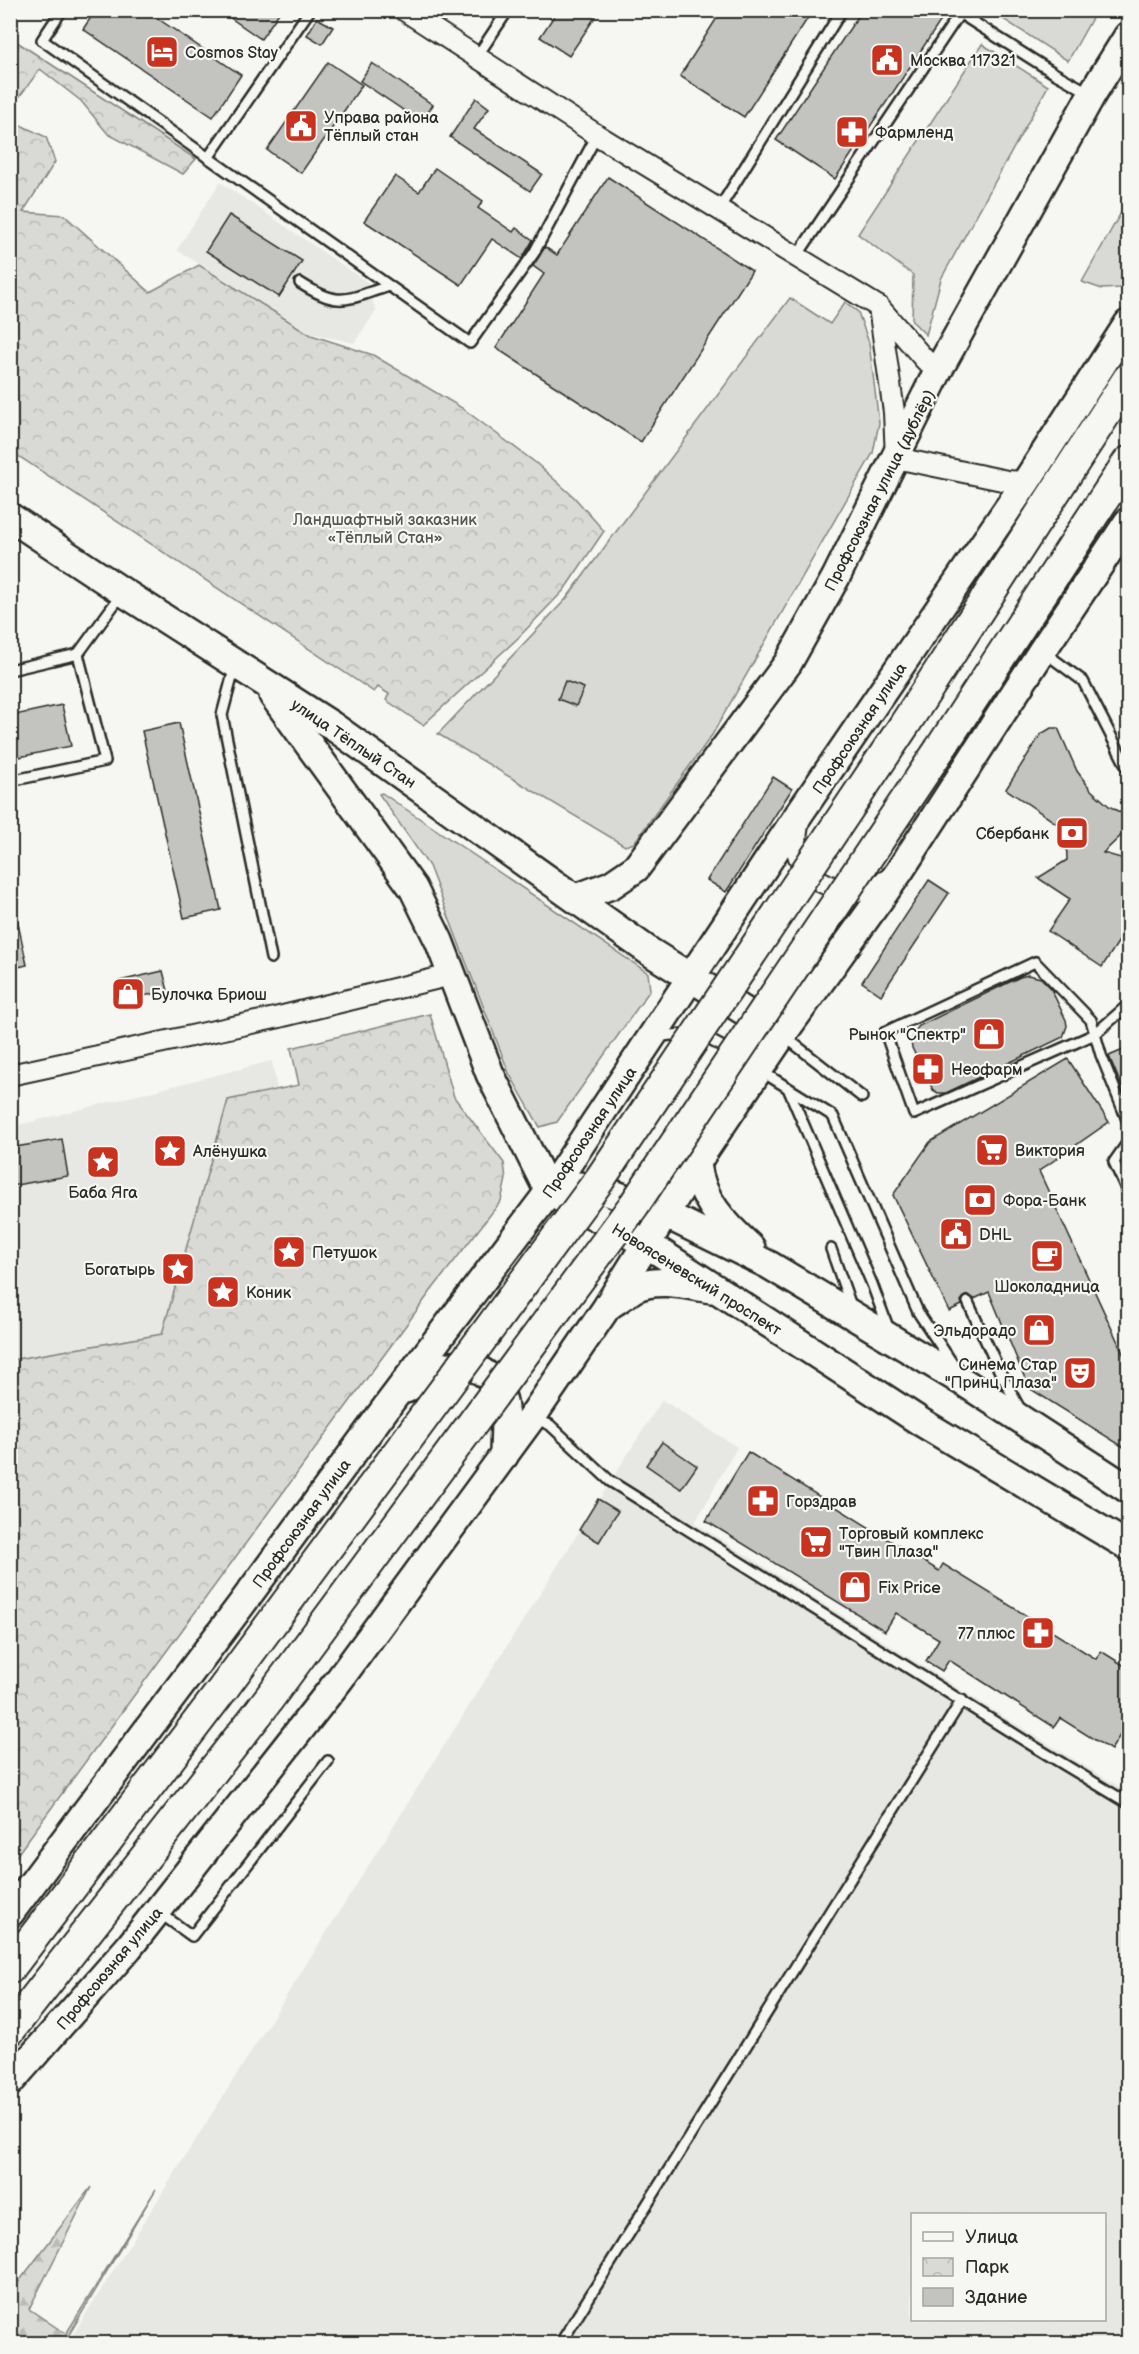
<svg xmlns="http://www.w3.org/2000/svg" width="1139" height="2354" font-family="'Balsamiq Sans',sans-serif">
<style>
.built{fill:#e7e7e3;fill-rule:evenodd}
.grass{fill:#d9d9d5;stroke:#828280;stroke-width:1.5}
.forest{fill:url(#forest-firs);stroke:#828280;stroke-width:1.5}
.park{fill:url(#park-crowns);stroke:#828280;stroke-width:1.5}
.building{fill:#c3c3c0;stroke:#2b2b2b;stroke-width:1.5}
.lines{fill:none;stroke-linecap:round;stroke-linejoin:round}
.lane-casing{stroke:#2b2b2b;stroke-width:14}
.street-casing{stroke:#2b2b2b;stroke-width:24}
.secondary-casing{stroke:#2b2b2b;stroke-width:32}
.primary-casing{stroke:#2b2b2b;stroke-width:34}
.lane{stroke:#f6f6f2;stroke-width:9}
.street{stroke:#f6f6f2;stroke-width:20}
.secondary{stroke:#f6f6f2;stroke-width:27}
.primary{stroke:#f6f6f2;stroke-width:30}
.primary-bridge-casing{stroke:#2b2b2b;stroke-width:34;stroke-linecap:butt}
.primary-bridge{stroke:#f6f6f2;stroke-width:30}
.labels{text-anchor:middle;stroke-width:4.5;stroke-linejoin:round;paint-order:stroke}
.poi-label{font-size:16px;fill:#2b2b2b;stroke:#f6f6f2;text-anchor:start}
.street-label{font-size:16px;fill:#2b2b2b;stroke:#f6f6f2}
.park-label{font-size:16px;fill:#565656;stroke:#f6f6f2}
</style>
<defs>
<pattern id="forest-firs" width="22" height="20" patternUnits="userSpaceOnUse" patternTransform="scale(1.5)"><rect width="22" height="20" fill="#d9d9d5"/><path d="M5 1l3.5 6h-7zM16 11l3.5 6h-7z" fill="#babab7"/></pattern>
<pattern id="park-crowns" width="20" height="18" patternUnits="userSpaceOnUse" patternTransform="scale(1.5)"><rect width="20" height="18" fill="#d9d9d5"/><path d="M2 6a3 3 0 1 1 6 0M12 15a3 3 0 1 1 6 0" fill="none" stroke="#babab7"/></pattern>
</defs>
<rect width="100%" height="100%" fill="#f6f6f2"/>
<filter id="ink" filterUnits="userSpaceOnUse"><feTurbulence type="fractalNoise" baseFrequency=".0167" numOctaves="2"/><feDisplacementMap in="SourceGraphic" scale="12" xChannelSelector="R" yChannelSelector="G"/><feConvolveMatrix kernelMatrix="1 2 1 2 8 2 1 2 1" color-interpolation-filters="sRGB"/></filter>
<g filter="url(#ink)">
<g class="built">
<polygon points="220,182 367,282 376,311 354,343 310,333 177,250"/>
<polygon points="272,1061 277,1090 228,1101 162,1334 11,1360 11,1127"/>
<path d="M 662,1400 L 737,1447 L 695,1523 L 991,1709 L 1128,1792 L 1128,2343 L 67,2344 ZM 912,2214 L 1104,2214 L 1104,2320 L 912,2320 Z"/>
</g>
<g class="grass">
<polygon points="991,11 1096,11 1068,61"/>
<polygon points="982,44 1048,86 941,279 926,335 912,321 913,275 858,234"/>
<polygon points="1128,200 1128,275 1120,288 1102,289 1082,282"/>
<polygon points="790,298 830,324 845,302 858,312 869,343 879,423 873,453 712,735 634,843 625,846 438,734 566,599"/>
<polygon points="382,793 648,973 650,990 557,1122 540,1127 509,1073 429,866 379,794"/>
</g>
<polygon class="forest" points="91,2187 29,2309 66,2334 156,2189 64,2343 11,2343 11,2292"/>
<g class="park">
<polygon points="11,38 196,159 183,174 108,134 81,101 40,69 11,108"/>
<polygon points="10,120 46,137 55,162 23,212 64,215 150,292 199,265 311,335 373,355 462,408 536,463 574,497 604,531 564,590 517,639 423,725 386,700 389,694 378,687 374,692 11,451"/>
<polygon points="430,1014 454,1097 504,1163 506,1179 501,1201 431,1291 11,1863 11,1360 162,1334 228,1100 299,1085 291,1048"/>
</g>
<g class="building">
<polygon points="96,10 145,10 241,75 213,117 83,29"/>
<polygon points="219,10 281,10 261,39"/>
<polygon points="558,10 600,10 569,56 540,37"/>
<polygon points="722,10 813,10 744,117 680,76"/>
<polygon points="862,10 936,10 944,16 835,179 776,140"/>
<polygon points="317,18 333,27 322,44 307,35"/>
<polygon points="328,62 362,85 301,173 267,150"/>
<polygon points="372,63 433,105 421,122 360,81"/>
<polygon points="476,98 489,108 474,129 542,174 530,191 450,137"/>
<polygon points="435,168 483,201 478,208 513,232 516,228 533,240 522,259 492,239 461,285 364,221 395,176 419,192"/>
<polygon points="608,177 752,271 641,442 496,348 544,274 533,266 545,247 557,255"/>
<polygon points="229,215 302,261 279,297 206,251"/>
<polygon points="565,681 584,688 576,706 558,699"/>
<polygon points="62,705 71,746 10,759 10,716"/>
<polygon points="179,723 221,910 184,918 142,731"/>
<polygon points="1051,728 1058,728 1077,771 1091,790 1109,806 1128,817 1128,829 1103,853 1128,860 1128,927 1102,967 1048,931 1070,899 1038,878 1067,860 1066,830 1006,789 1041,734"/>
<polygon points="773,777 792,789 726,892 707,880"/>
<polygon points="929,880 949,893 881,995 862,982"/>
<polygon points="17,919 27,965 10,969 10,920"/>
<polygon points="163,971 168,991 123,1000 119,981"/>
<polygon points="1028,975 1041,978 1050,987 1066,1020 1067,1026 1063,1037 946,1093 938,1093 933,1090 912,1048 911,1042 915,1031 919,1026 1020,977"/>
<polygon points="1128,1048 1128,1102 1109,1056"/>
<polygon points="1068,1059 1109,1122 1039,1171 1128,1364 1128,1450 1029,1388 989,1292 974,1299 969,1295 965,1296 961,1301 962,1305 949,1311 893,1195 930,1142"/>
<polygon points="62,1139 68,1176 10,1186 10,1148"/>
<polygon points="662,1442 697,1466 681,1489 646,1465"/>
<polygon points="748,1452 939,1571 943,1564 1096,1659 1101,1651 1128,1668 1128,1722 1111,1750 1060,1718 1054,1727 949,1660 942,1671 926,1661 939,1639 896,1613 885,1631 706,1521"/>
<polygon points="598,1499 618,1511 599,1542 579,1530"/>
</g>
<g class="lines">
<defs>
<g id="lane">
<polyline points="62,10 42,40 470,343 534,253 597,135"/>
<polyline points="956,11 1054,73 1090,93"/>
<polyline points="476,58 508,10"/>
<polyline points="208,158 310,10"/>
<polyline points="719,209 842,10"/>
<polyline points="797,256 962,10"/>
<path d="M 300,283 C 341,309 346,299 389,286"/>
<polyline points="1044,652 1083,681 1128,769"/>
<polyline points="78,654 121,595"/>
<polyline points="235,666 222,715 271,958"/>
<polyline points="10,670 78,654 105,761 10,781"/>
<polygon points="1035,962 1091,1020 1095,1034 914,1114 885,1032"/>
<polyline points="1128,1005 1095,1034 1101,1055 1128,1122"/>
<polyline points="784,1036 862,1097"/>
<path d="M 657,1037 C 691,1031 703,1034 731,1052"/>
<polyline points="761,1071 833,1116 918,1312 954,1366"/>
<polyline points="788,1088 872,1284 889,1330"/>
<polyline points="1128,1142 1114,1162 1128,1193"/>
<polyline points="831,1249 852,1309"/>
<polyline points="968,1302 1000,1372 1020,1409"/>
<polyline points="534,1418 550,1425 610,1481 1030,1744 1128,1803"/>
<polyline points="160,1913 192,1936 328,1761"/>
<polyline points="560,2344 962,1700"/>
</g>
<g id="street">
<polyline points="404,10 597,135 879,307 925,360 939,369"/>
<polyline points="879,307 894,412 896,458 1007,481 1026,482"/>
<path d="M 800,817 C 796,831 794,848 801,862 C 813,883 843,895 866,890 C 876,887 886,881 895,875"/>
<polyline points="10,1075 275,1018 451,975"/>
</g>
<g id="secondary">
<polyline points="10,517 123,592 331,725 650,952 776,1031"/>
<polyline points="273,695 413,888 439,941 490,1074 549,1192"/>
<polyline points="576,898 611,885 636,868 788,663 836,577 939,369 1092,94 1128,36"/>
<path d="M 697,1163 C 700,1199 725,1225 751,1248"/>
<polyline points="574,1187 579,1186 611,1193 665,1214 769,1265 965,1383 1128,1489"/>
<polyline points="561,1198 647,1244 921,1422 1128,1546"/>
<path d="M 611,1304 C 619,1299 627,1293 635,1288 C 657,1277 687,1285 711,1289"/>
<path d="M 406,1389 C 419,1380 434,1368 451,1366 C 479,1361 502,1382 504,1409 C 506,1424 504,1440 504,1456"/>
<polyline points="10,1913 241,1605 391,1401 549,1192 801,811 1026,482 1128,324"/>
<polyline points="10,2082 129,1947 339,1680 532,1417 607,1307 704,1151 782,1035 899,872 1042,651 1128,522"/>
</g>
<g id="primary">
<polyline points="905,724 1128,379"/>
<polyline points="940,749 1128,462"/>
<polyline points="10,1968 225,1686"/>
<polyline points="10,2030 259,1712"/>
</g>
</defs>
<use href="#lane" class="lane-casing"/>
<use href="#street" class="street-casing"/>
<use href="#secondary" class="secondary-casing"/>
<use href="#primary" class="primary-casing"/>
<use href="#lane" class="lane"/>
<use href="#street" class="street"/>
<use href="#secondary" class="secondary"/>
<use href="#primary" class="primary"/>
<defs>
<g id="primary-bridge">
<polyline points="225,1686 600,1179 905,724"/>
<polyline points="259,1712 634,1205 940,749"/>
</g>
</defs>
<use href="#primary-bridge" class="primary-bridge-casing"/>
<use href="#primary-bridge" class="primary-bridge"/>
</g>
</g>
<defs>
<symbol id="hotel-square" viewBox="-11 -11 22 22"><rect x="-9" y="-9" width="18" height="18" rx="4" fill="#c8321e" stroke="#f6f6f2"/><path d="M-6-4.5h1.5V1H6V5H4.5V3h-9V5H-6ZM-4 0a1.8 1.8 0 1 1 3.6 0ZM.5 0V-2.5h3Q6-2.5 6 0Z" fill="#fff"/></symbol>
<symbol id="civic-square" viewBox="-11 -11 22 22"><rect x="-9" y="-9" width="18" height="18" rx="4" fill="#c8321e" stroke="#f6f6f2"/><path d="M-.6-6.5H3V-4.5H.6V-3L4-1V1h2V6H-6V1h2V-1L-.6-3ZM-1.2 2.5V6h2.4V2.5Z" fill="#fff"/></symbol>
<symbol id="pharmacy-square" viewBox="-11 -11 22 22"><rect x="-9" y="-9" width="18" height="18" rx="4" fill="#c8321e" stroke="#f6f6f2"/><path d="M-2-6h4v4h4v4h-4v4h-4v-4h-4v-4h4Z" fill="#fff"/></symbol>
<symbol id="bank-square" viewBox="-11 -11 22 22"><rect x="-9" y="-9" width="18" height="18" rx="4" fill="#c8321e" stroke="#f6f6f2"/><path d="M-6-4H6V4H-6ZM0-2.3a2.3 2.3 0 1 0 0 4.6a2.3 2.3 0 1 0 0-4.6Z" fill="#fff"/></symbol>
<symbol id="shop-square" viewBox="-11 -11 22 22"><rect x="-9" y="-9" width="18" height="18" rx="4" fill="#c8321e" stroke="#f6f6f2"/><path d="M-5-2.5h2.3a2.7 3.5 0 0 1 5.4 0H5L5.5 6h-11ZM-1.5-2.5h3a1.5 2.3 0 0 0-3 0Z" fill="#fff"/></symbol>
<symbol id="supermarket-square" viewBox="-11 -11 22 22"><rect x="-9" y="-9" width="18" height="18" rx="4" fill="#c8321e" stroke="#f6f6f2"/><path d="M-6-5.5h2.5l.6 2H6L4.5 2H-2.5L-4.4-4H-6ZM-1.5 3.2a1.3 1.3 0 1 0 .1 0ZM3 3.2a1.3 1.3 0 1 0 .1 0Z" fill="#fff"/></symbol>
<symbol id="sight-square" viewBox="-11 -11 22 22"><rect x="-9" y="-9" width="18" height="18" rx="4" fill="#c8321e" stroke="#f6f6f2"/><path d="M0-6L1.8-2.2L6-1.7L2.9 1.2L3.7 5.4L0 3.3L-3.7 5.4L-2.9 1.2L-6-1.7L-1.8-2.2Z" fill="#fff"/></symbol>
<symbol id="cafe-square" viewBox="-11 -11 22 22"><rect x="-9" y="-9" width="18" height="18" rx="4" fill="#c8321e" stroke="#f6f6f2"/><path d="M-5.5-4.5H6V0H3Q3 3.5 0 3.5H-2.5Q-5.5 3.5-5.5 0ZM3-3.2v2h1.7v-2ZM-6 4.5H4V6H-6Z" fill="#fff"/></symbol>
<symbol id="theatre-square" viewBox="-11 -11 22 22"><rect x="-9" y="-9" width="18" height="18" rx="4" fill="#c8321e" stroke="#f6f6f2"/><path d="M-5-5.5Q0-4 5-5.5V0Q5 5 0 6Q-5 5-5 0ZM-3.3-2.5H-1v1.5H-3.3ZM1-2.5H3.3v1.5H1ZM-2.8 1Q0 5.5 2.8 1Z" fill="#fff"/></symbol>
</defs>
<g fill-rule="evenodd">
<use href="#hotel-square" x="143" y="33" width="38" height="38"/>
<use href="#civic-square" x="868" y="41" width="38" height="38"/>
<use href="#civic-square" x="282" y="107" width="38" height="38"/>
<use href="#pharmacy-square" x="833" y="113" width="38" height="38"/>
<use href="#bank-square" x="1053" y="814" width="38" height="38"/>
<use href="#shop-square" x="109" y="975" width="38" height="38"/>
<use href="#shop-square" x="970" y="1015" width="38" height="38"/>
<use href="#pharmacy-square" x="909" y="1050" width="38" height="38"/>
<use href="#supermarket-square" x="973" y="1131" width="38" height="38"/>
<use href="#sight-square" x="151" y="1132" width="38" height="38"/>
<use href="#sight-square" x="84" y="1143" width="38" height="38"/>
<use href="#bank-square" x="961" y="1181" width="38" height="38"/>
<use href="#civic-square" x="937" y="1215" width="38" height="38"/>
<use href="#sight-square" x="270" y="1233" width="38" height="38"/>
<use href="#cafe-square" x="1028" y="1237" width="38" height="38"/>
<use href="#sight-square" x="159" y="1250" width="38" height="38"/>
<use href="#sight-square" x="204" y="1273" width="38" height="38"/>
<use href="#shop-square" x="1020" y="1311" width="38" height="38"/>
<use href="#theatre-square" x="1061" y="1354" width="38" height="38"/>
<use href="#pharmacy-square" x="744" y="1482" width="38" height="38"/>
<use href="#supermarket-square" x="797" y="1523" width="38" height="38"/>
<use href="#shop-square" x="836" y="1568" width="38" height="38"/>
<use href="#pharmacy-square" x="1019" y="1614" width="38" height="38"/>
</g>
<g class="labels">
<g class="poi-label">
<text x="185" y="58">Cosmos Stay</text>
<text x="910" y="66">Москва 117321</text>
<text x="324" y="123">Управа района<tspan x="324" dy="18">Тёплый стан</tspan></text>
<text x="875" y="138">Фармленд</text>
<text x="1049" y="839" text-anchor="end">Сбербанк</text>
<text x="151" y="1000">Булочка Бриош</text>
<text x="966" y="1040" text-anchor="end">Рынок "Спектр"</text>
<text x="951" y="1075">Неофарм</text>
<text x="1015" y="1156">Виктория</text>
<text x="193" y="1157">Алёнушка</text>
<text x="103" y="1198" text-anchor="middle">Баба Яга</text>
<text x="1003" y="1206">Фора-Банк</text>
<text x="979" y="1240">DHL</text>
<text x="312" y="1258">Петушок</text>
<text x="155" y="1275" text-anchor="end">Богатырь</text>
<text x="1047" y="1292" text-anchor="middle">Шоколадница</text>
<text x="246" y="1298">Коник</text>
<text x="1016" y="1336" text-anchor="end">Эльдорадо</text>
<text x="1057" y="1370" text-anchor="end">Синема Стар<tspan x="1057" dy="18">"Принц Плаза"</tspan></text>
<text x="786" y="1507">Горздрав</text>
<text x="839" y="1539">Торговый комплекс<tspan x="839" dy="18">"Твин Плаза"</tspan></text>
<text x="878" y="1593">Fix Price</text>
<text x="1015" y="1639" text-anchor="end">77 плюс</text>
</g>
<g class="street-label">
<text transform="translate(879 490) rotate(-63)" y="6">Профсоюзная улица (дублёр)</text>
<text transform="translate(859 728) rotate(-56)" y="6">Профсоюзная улица</text>
<text transform="translate(354 743) rotate(34)" y="6">улица Тёплый Стан</text>
<text transform="translate(589 1132) rotate(-56)" y="6">Профсоюзная улица</text>
<text transform="translate(697 1279) rotate(32)" y="6">Новоясеневский проспект</text>
<text transform="translate(301 1523) rotate(-54)" y="6">Профсоюзная улица</text>
<text transform="translate(109 1968) rotate(-50)" y="6">Профсоюзная улица</text>
</g>
<g class="park-label">
<text x="385" y="525">Ландшафтный заказник<tspan x="385" dy="18">«Тёплый Стан»</tspan></text>
</g>
</g>
<rect width="1139" height="2354" fill="none" stroke="#f6f6f2" stroke-width="36"/>
<rect x="18" y="18" width="1103" height="2318" fill="none" stroke="#2b2b2b" stroke-width="2" filter="url(#ink)"/>
<rect x="911" y="2213" width="195" height="108" fill="#f6f6f2" stroke="#a5a5a2" stroke-width="1.5"/>
<rect x="923" y="2232" width="30" height="9" fill="#f6f6f2" stroke="#a5a5a2" stroke-width="1.5"/>
<text x="965" y="2243" font-size="18" fill="#2b2b2b">Улица</text>
<rect x="923" y="2258" width="30" height="18" fill="url(#park-crowns)" stroke="#a5a5a2" stroke-width="1.5"/>
<text x="965" y="2273" font-size="18" fill="#2b2b2b">Парк</text>
<rect x="923" y="2288" width="30" height="18" fill="#c3c3c0" stroke="#a5a5a2" stroke-width="1.5"/>
<text x="965" y="2303" font-size="18" fill="#2b2b2b">Здание</text>
</svg>
